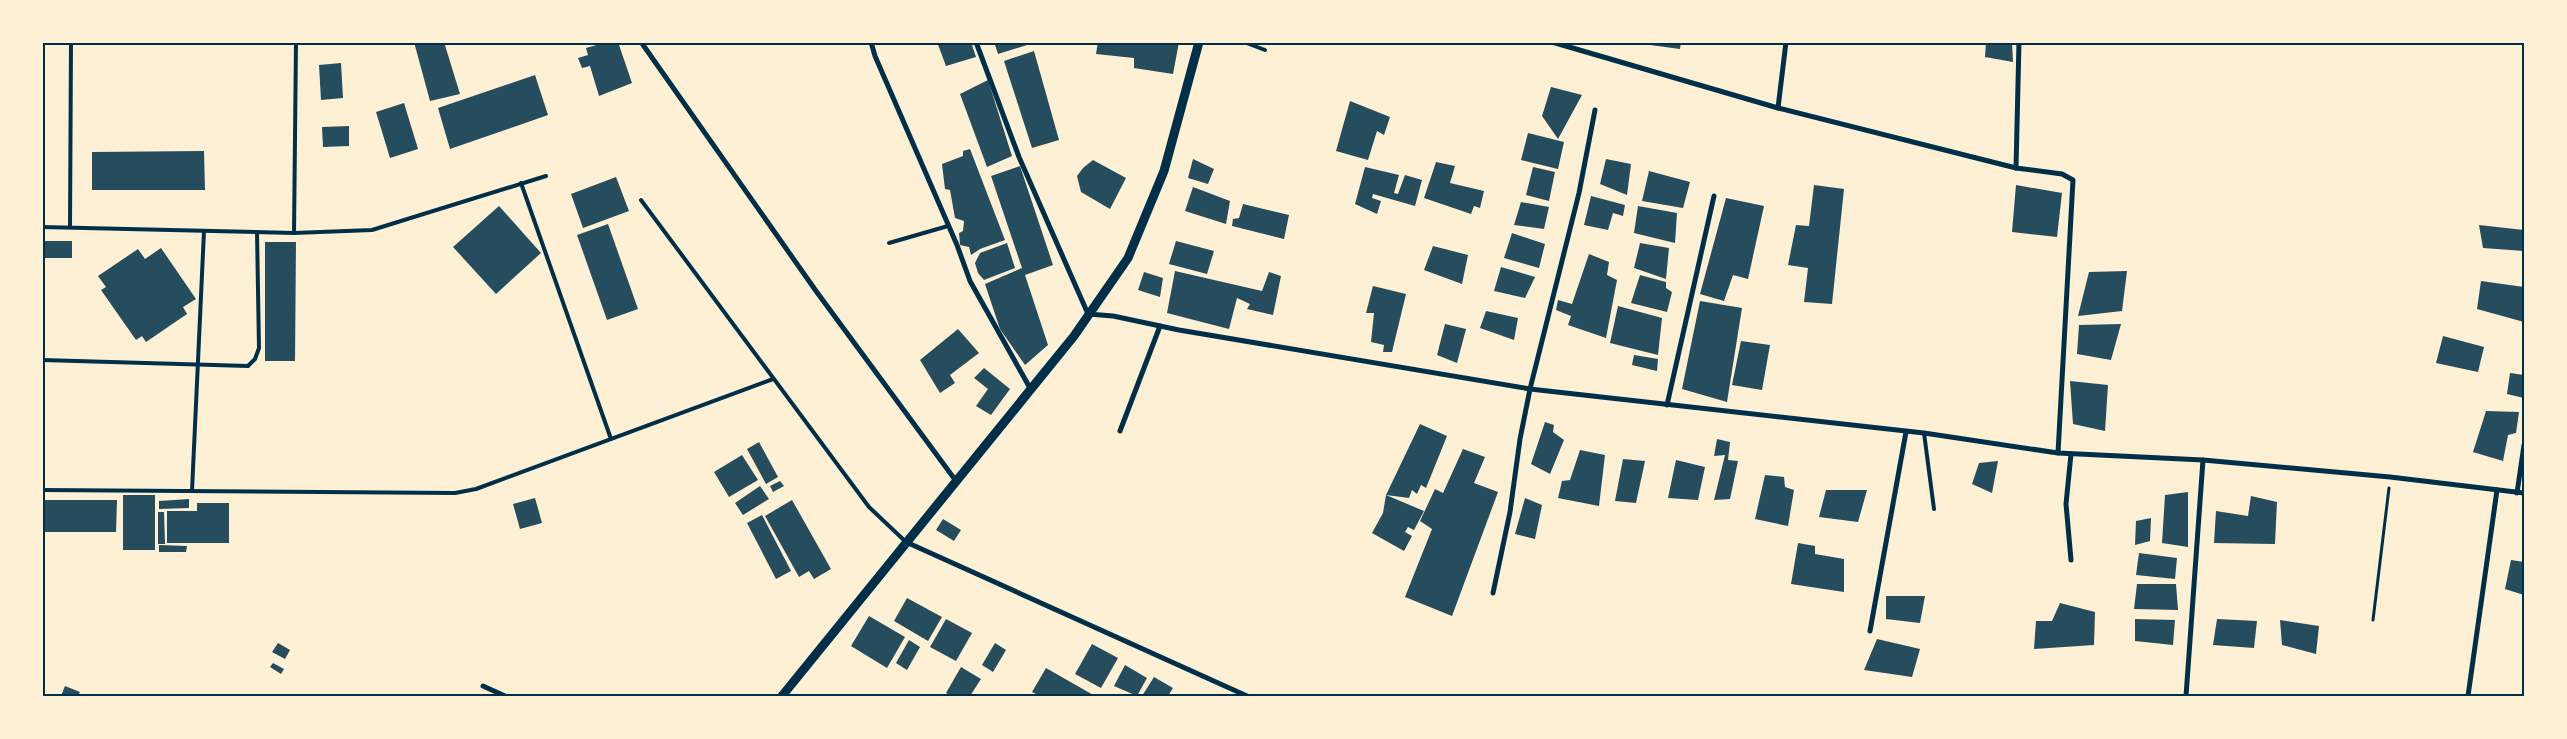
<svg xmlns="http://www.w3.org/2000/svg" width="2567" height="739" font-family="Montserrat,sans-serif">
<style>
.building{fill:#264d5e}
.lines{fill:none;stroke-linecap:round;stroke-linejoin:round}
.path{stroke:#003049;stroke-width:3}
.service{stroke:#003049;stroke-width:4}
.minor{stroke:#003049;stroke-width:5}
.tertiary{stroke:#003049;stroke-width:9}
.neatline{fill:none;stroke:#003049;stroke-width:2}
</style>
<rect width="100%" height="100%" fill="#fdf0d5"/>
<g class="building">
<polygon points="414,42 444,42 460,94 430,101"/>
<polygon points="607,42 618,42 632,83 599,96 590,66 582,68 578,58 588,55 586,48"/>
<polygon points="937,42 971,42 976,57 946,66"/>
<polygon points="994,42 1026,42 1027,45 998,54"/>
<polygon points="1098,42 1179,42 1173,74 1134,68 1134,58 1096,54"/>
<polygon points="1650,42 1681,42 1680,49 1650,45"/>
<polygon points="1986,42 2012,42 2013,62 1985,57"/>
<polygon points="1034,51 1059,140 1032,148 1004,61"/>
<polygon points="341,63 343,98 321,100 319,65"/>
<polygon points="535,75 548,115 450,149 438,108"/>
<polygon points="988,80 1012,156 987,167 960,94"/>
<polygon points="1551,87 1582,95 1558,139 1542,116"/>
<polygon points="1350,101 1390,117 1384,135 1377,131 1368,160 1336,151"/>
<polygon points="404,103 418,149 390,158 376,112"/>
<polygon points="349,126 349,146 323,147 322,127"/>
<polygon points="1528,133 1564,142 1558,169 1521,160"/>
<polygon points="970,149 1005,240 980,249 971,255 969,247 960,245 959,233 963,231 964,221 955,218 950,190 945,189 942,164 963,156 963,151"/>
<polygon points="204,151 205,190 92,190 92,152"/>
<polygon points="1193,159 1214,169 1208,184 1188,178"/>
<polygon points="1606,159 1631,164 1627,195 1600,184"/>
<polygon points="1093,160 1126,178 1110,209 1081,192 1077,176 1083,168"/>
<polygon points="1436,162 1455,166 1450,183 1484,191 1480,208 1474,206 1471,214 1424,198"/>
<polygon points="1020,166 1053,265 1025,275 1048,345 1025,365 1000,329 985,284 1022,268 991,176"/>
<polygon points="1365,167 1399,175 1394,193 1398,194 1405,175 1422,180 1415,206 1373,194 1372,198 1381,201 1377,214 1355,204"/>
<polygon points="1533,167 1555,172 1549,201 1526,195"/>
<polygon points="1649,171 1690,182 1683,208 1642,201"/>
<polygon points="616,177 629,211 583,228 571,194"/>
<polygon points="1814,185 1844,189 1832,304 1804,302 1808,268 1788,265 1796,225 1809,226"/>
<polygon points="2016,185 2062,193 2057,237 2012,232"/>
<polygon points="1193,187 1230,201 1226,224 1185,211"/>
<polygon points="1591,196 1625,205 1623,216 1613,213 1608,230 1584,225"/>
<polygon points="1726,198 1764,206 1748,279 1733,275 1724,301 1700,294"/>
<polygon points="1521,202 1549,207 1544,229 1514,225"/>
<polygon points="1243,204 1289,215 1284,239 1232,226 1233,219 1239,218"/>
<polygon points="499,206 541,253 496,294 453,247"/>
<polygon points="1638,206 1677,213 1675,243 1634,233"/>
<polygon points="608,224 638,309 607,320 577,235"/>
<polygon points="2479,225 2524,230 2524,251 2483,248"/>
<polygon points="1512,233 1545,244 1539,268 1504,258"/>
<rect x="42" y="241" width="30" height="17"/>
<polygon points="1176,241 1214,251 1207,274 1169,264"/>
<polygon points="265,242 296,242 295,361 265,361"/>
<polygon points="1007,243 1015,268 984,280 978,273 975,263 980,253"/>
<polygon points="1640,243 1669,248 1666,279 1634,268"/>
<polygon points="1433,246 1468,255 1462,284 1424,270"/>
<polygon points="161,248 196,299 183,307 187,314 146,342 142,336 136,340 101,290 106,287 98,276 138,249 145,259"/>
<polygon points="1589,254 1609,262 1607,275 1617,280 1606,338 1568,325 1571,316 1556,310 1558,300 1572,304"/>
<polygon points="1501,267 1535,277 1525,298 1494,291"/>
<polygon points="1175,271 1262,291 1269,272 1281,276 1273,315 1247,309 1250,304 1237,298 1229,329 1167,313"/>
<polygon points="2127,271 2122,311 2078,316 2089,272"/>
<polygon points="1144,272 1163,278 1160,297 1138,290"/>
<polygon points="1640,275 1666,282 1666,288 1672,292 1667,312 1631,303"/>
<polygon points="2481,281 2524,287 2524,322 2477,309"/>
<polygon points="1373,286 1406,294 1392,352 1383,352 1384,345 1371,342 1374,313 1366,313"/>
<polygon points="1700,301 1742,308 1727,402 1682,389"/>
<polygon points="1618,306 1662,318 1658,355 1610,343"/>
<polygon points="1486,311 1518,318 1514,340 1480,328"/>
<polygon points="1445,324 1466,329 1457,363 1437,355"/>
<polygon points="2121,324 2111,360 2077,354 2079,325"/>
<polygon points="958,329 979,353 950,375 955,383 940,393 920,360"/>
<polygon points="2443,336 2484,347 2478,372 2436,363"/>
<polygon points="1741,341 1770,345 1762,390 1732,385"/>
<polygon points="1634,355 1658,359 1657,371 1632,365"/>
<polygon points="984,368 1010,389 991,415 976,406 988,389 974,378"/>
<polygon points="2510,373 2524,375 2524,398 2507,394"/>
<polygon points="2070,381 2108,385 2105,431 2073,424"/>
<polygon points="2486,411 2519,412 2516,433 2508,435 2503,461 2473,452"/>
<polygon points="1545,422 1554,425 1553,432 1564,440 1550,474 1531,464"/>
<polygon points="1420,424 1447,436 1426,488 1421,485 1417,494 1412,490 1409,498 1386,495"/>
<polygon points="1717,439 1730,442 1728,460 1738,461 1730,499 1714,500 1725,455 1714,456"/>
<polygon points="759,442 778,477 766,484 747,449"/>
<polygon points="1463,449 1485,457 1474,483 1498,492 1452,616 1405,597 1432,529 1420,521 1435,489 1443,493"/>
<polygon points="1580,450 1605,455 1599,506 1558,498 1562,481 1570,480"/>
<polygon points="742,455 758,480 729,497 714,472"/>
<polygon points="1623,459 1645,461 1636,503 1615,501"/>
<polygon points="1676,460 1705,467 1698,500 1668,498"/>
<polygon points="1998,461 1992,493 1972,484 1979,463"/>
<polygon points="1765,475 1784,477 1785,487 1794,490 1788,526 1755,519"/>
<polygon points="780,481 784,486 773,492 770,486"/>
<polygon points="760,486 769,499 743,515 735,503"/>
<polygon points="1826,490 1867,490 1858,522 1819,517"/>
<polygon points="2188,492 2188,547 2162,543 2165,495"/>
<rect x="123" y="495" width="32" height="55"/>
<polygon points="1386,495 1424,511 1414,530 1408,527 1405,532 1412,536 1404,551 1372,533 1383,513"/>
<polygon points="2251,496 2277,502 2275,544 2214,543 2216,511 2248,516"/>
<polygon points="535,498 542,523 520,529 513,504"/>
<polygon points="1525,498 1542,505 1535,539 1515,534"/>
<polygon points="189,499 189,508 159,509 159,501"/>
<polygon points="42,500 117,500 116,532 42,532"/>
<polygon points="792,500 831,569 814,579 809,571 799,577 765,516"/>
<polygon points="197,503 229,503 229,543 167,543 167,511 197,511"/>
<polygon points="158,512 164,512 165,544 158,544"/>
<polygon points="762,515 791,571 776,579 747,523"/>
<polygon points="2151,518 2150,541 2135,545 2136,521"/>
<polygon points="943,519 961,530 954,541 936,530"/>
<polygon points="1798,543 1815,546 1815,554 1844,559 1844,592 1791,584"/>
<polygon points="159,545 187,546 186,552 159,552"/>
<polygon points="2139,553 2177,558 2175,579 2136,575"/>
<polygon points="2511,560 2524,562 2524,595 2505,589"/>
<polygon points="2137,584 2176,584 2178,610 2134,609"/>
<polygon points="1886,596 1925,596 1920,623 1886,619"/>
<polygon points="907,598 942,617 928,641 894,621"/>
<polygon points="2060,603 2095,612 2094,645 2034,649 2036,621 2052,621"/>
<polygon points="869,616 905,637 887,668 851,646"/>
<polygon points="946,619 972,633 956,661 930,647"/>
<polygon points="2135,619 2175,620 2173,645 2135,641"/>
<polygon points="2217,619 2257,621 2254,648 2213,645"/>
<polygon points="2280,620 2319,626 2316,654 2282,645"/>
<polygon points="1877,639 1920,649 1912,677 1864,670"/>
<polygon points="909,640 920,647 907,670 896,663"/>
<polygon points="278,643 290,650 285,659 272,652"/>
<polygon points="995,643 1006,650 993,672 982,665"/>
<polygon points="1092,644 1118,658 1101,688 1075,674"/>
<polygon points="273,663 284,669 281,674 270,667"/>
<polygon points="1125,665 1147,678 1137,696 1114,686"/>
<polygon points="961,667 981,679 970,696 952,696 946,693"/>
<polygon points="1046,668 1095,696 1040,696 1032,692"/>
<polygon points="1154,677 1173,688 1168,696 1142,696"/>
<polygon points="65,686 80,692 78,696 61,696"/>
</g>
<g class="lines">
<polyline class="path" points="2373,620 2389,488"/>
<g class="service">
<polyline points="1244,42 1265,50"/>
<polyline points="521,183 611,439"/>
<polyline points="641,200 869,507 906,542"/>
<polyline points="42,227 294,233 372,230 546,176"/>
<polyline points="70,227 71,42"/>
<polyline points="294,233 296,42"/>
<polyline points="889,243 948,226"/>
<polyline points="42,360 248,366 255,359 259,348 257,232"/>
<polyline points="1924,433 1934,509"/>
<polyline points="42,490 455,493 476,489 773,379"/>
<polyline points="192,491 204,231"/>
</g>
<g class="minor">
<polyline points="641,42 816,291 956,481"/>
<polyline points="871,42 875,56 957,245 970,281 1030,388"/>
<polyline points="976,42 1019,157 1088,314 1113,316 1179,330 1530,389 1924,433 2058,453 2203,460 2390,477 2524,493"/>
<polyline points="1552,42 1778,108 2016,168"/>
<polyline points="2019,42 2016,168 2062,174 2073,180 2058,453"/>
<polyline points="1778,108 1786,42"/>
<polyline points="1667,405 1714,196"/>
<polyline points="1120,431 1160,326"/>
<polyline points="2071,454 2066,504 2071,560"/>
<polyline points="2517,493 2524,445"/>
<polyline points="906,542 1247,696"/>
<polyline points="1493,593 1510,512 1520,439 1530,389 1579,193 1595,110"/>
<polyline points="1870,631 1906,432"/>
<polyline points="483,686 505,696"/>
<polyline points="2186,696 2203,460"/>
<polyline points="2468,696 2497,490"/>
</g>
<polyline class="tertiary" points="782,696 1074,336 1128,258 1164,171 1199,42"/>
</g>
<rect width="2567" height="739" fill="none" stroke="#fdf0d5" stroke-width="88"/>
<rect x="44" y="44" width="2479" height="651" class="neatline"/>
</svg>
